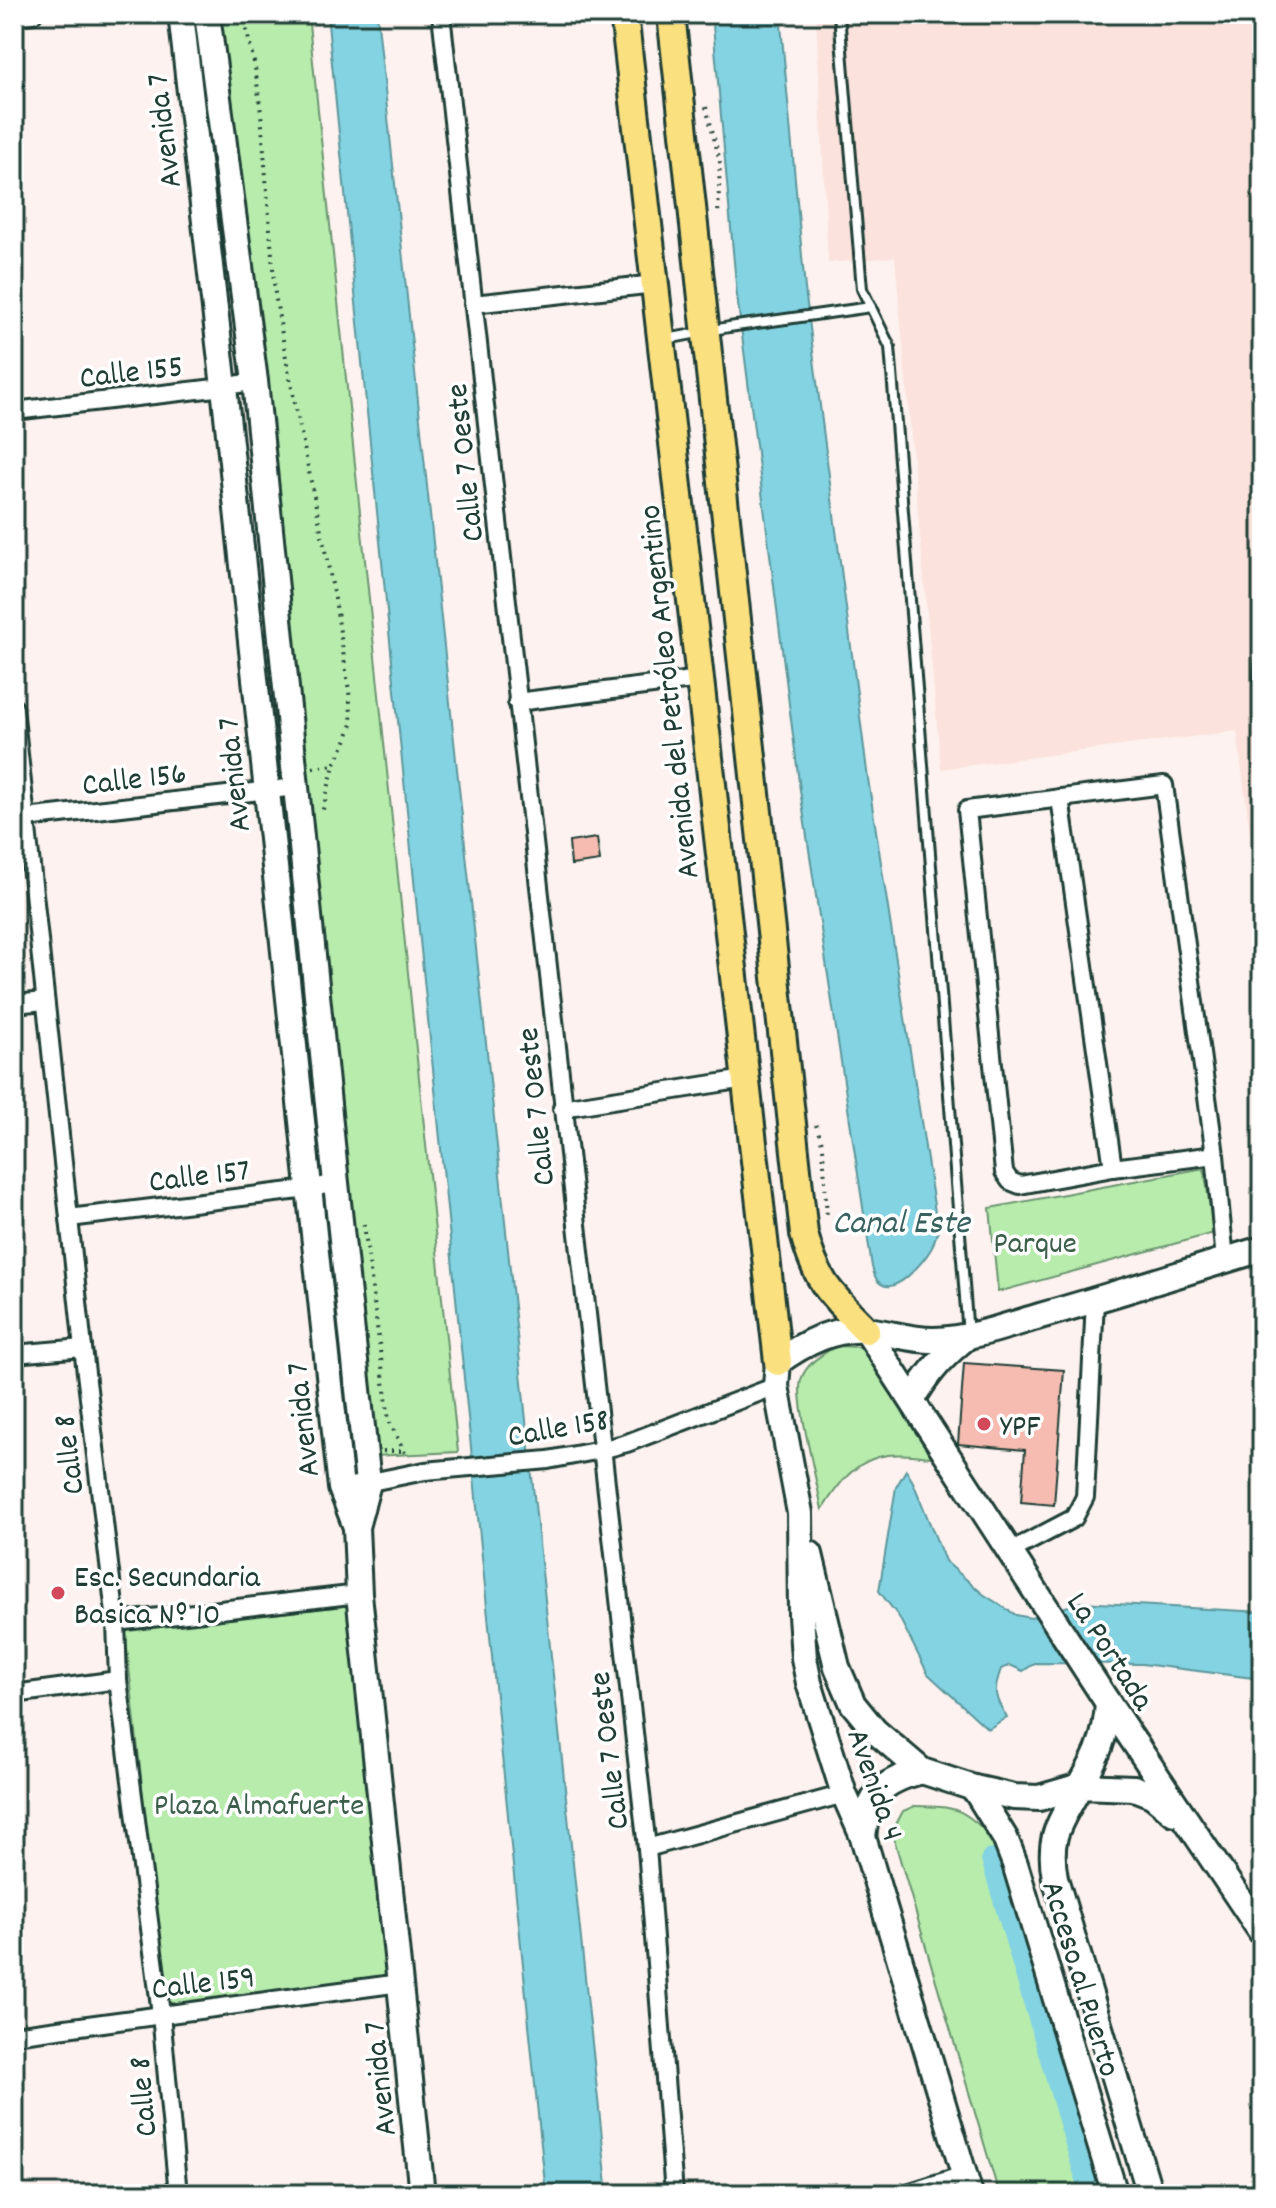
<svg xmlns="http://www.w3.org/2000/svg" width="1276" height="2208" font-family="Dekko,sans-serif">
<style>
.built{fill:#fbe2dc}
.green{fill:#b7ecad;stroke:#6b9470;stroke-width:2}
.water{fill:#84d3e2;stroke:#5c979c;stroke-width:2}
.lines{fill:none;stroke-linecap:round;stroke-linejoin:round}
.canal{stroke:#84d3e2;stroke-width:20}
.building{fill:#f6bcb1;stroke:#1f3d34;stroke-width:2}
.service-casing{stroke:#1f3d34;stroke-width:14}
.minor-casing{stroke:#1f3d34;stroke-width:22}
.secondary-casing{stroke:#1f3d34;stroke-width:30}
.primary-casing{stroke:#1f3d34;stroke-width:32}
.path{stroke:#1f3d34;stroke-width:4;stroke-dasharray:2 6;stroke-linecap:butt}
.service{stroke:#fff;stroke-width:8}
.minor{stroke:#fff;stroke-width:16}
.secondary{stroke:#fff;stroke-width:24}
.primary{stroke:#fbe080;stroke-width:26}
.poi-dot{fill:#d1495b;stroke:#fff;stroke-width:3}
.labels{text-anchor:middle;stroke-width:7;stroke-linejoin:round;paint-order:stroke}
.street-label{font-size:32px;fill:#1f3d34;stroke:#fff}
.park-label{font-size:32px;fill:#3d604c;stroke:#fff}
.poi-label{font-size:32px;fill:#1f3d34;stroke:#fff;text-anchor:start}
.water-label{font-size:34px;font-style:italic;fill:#386260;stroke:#fff}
</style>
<rect width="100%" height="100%" fill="#fdf2ef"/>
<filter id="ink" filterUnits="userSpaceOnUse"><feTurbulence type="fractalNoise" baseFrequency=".0125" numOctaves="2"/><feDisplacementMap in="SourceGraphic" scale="16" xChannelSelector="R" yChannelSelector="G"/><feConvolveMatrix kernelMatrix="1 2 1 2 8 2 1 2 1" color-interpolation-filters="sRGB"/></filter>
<g filter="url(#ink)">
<polygon class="built" points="816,14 1262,14 1262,929 1237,731 941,769 895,257 828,263"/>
<g class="green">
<polygon points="219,14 308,14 458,1452 373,1456"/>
<polygon points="1204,1168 1214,1233 998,1292 990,1208"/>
<path d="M 836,1346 L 861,1347 L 875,1357 L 933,1457 C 919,1456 902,1453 888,1455 C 856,1459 838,1484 822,1510 C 818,1485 795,1399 801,1380 C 806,1363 823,1354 836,1346 Z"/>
<polygon points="353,1605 392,1975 166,2008 125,1630"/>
<path d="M 915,1806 C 955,1807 963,1807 992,1838 L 1097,2194 L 999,2194 L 892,1832 L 903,1811 Z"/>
</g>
<g class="water">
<polygon points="327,14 377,14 608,2194 546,2194"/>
<path d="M 712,14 L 780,14 L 805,289 L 868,779 L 938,1231 C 935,1237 934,1244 931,1249 C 923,1263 891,1301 877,1280 C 874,1276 874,1272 872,1267 L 800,790 L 737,296 Z"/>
<path d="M 906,1470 L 913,1482 L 945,1561 L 983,1594 L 1016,1615 L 1031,1618 L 1081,1602 L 1262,1612 L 1262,1679 L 1142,1664 L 1035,1663 L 1023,1671 L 1010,1665 L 1001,1669 C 993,1691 994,1698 1007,1717 L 988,1729 L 928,1674 L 899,1617 L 879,1591 L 896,1487 Z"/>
</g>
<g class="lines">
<polyline class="canal" points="991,1859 1090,2194"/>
</g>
<g class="building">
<polygon points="597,838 600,861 571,865 569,842"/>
<polygon points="964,1363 1064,1370 1054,1505 1021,1502 1025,1450 958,1444"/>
</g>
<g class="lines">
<defs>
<g id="service">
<polyline points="839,14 862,289 890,347 968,1335"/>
<polyline points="667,339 729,327 871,307"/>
<polyline points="1262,641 1259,681 1262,693"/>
</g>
<g id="minor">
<polyline points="441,14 647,1848 674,2194"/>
<polyline points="14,16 33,14"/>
<polyline points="473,304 655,284"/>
<polyline points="14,411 224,387 255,381"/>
<polyline points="517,702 700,679"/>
<polyline points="14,708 83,1348 116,1622 118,1680 161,2014 178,2194"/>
<polyline points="1060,798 1113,1168"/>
<polyline points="26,818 296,787"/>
<polyline points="14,1004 45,1001"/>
<polyline points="562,1108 745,1079"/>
<polyline points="1215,1155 1113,1168 1020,1185 1010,1181 1004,1172 967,810 1164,785 1215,1155 1225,1260"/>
<polyline points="69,1218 308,1189 336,1183"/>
<polyline points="14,1354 83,1348"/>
<polyline points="341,1488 425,1471 548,1460 601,1450 627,1443 776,1386"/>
<polyline points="1011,1551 1074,1518 1085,1497 1095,1301"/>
<polyline points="116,1622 359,1594"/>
<polyline points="14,1694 118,1680"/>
<polyline points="647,1848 844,1794"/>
<polyline points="14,2035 400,1983"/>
<polyline points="904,2194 964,2175"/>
</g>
<g id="secondary">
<polyline points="181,14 224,387 341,1488 356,1527 359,1594 422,2194"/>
<polyline points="207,14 255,381 336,1183 368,1483 356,1527"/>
<polyline points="866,1330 1108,1703 1262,1933"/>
<path d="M 913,1399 C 928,1373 944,1355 968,1336"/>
<path d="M 810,1554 L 837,1667 L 853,1704 L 875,1731 L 922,1771 L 974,1788 L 1014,1797 L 1039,1798 L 1080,1786 C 1097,1756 1106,1739 1108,1703"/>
<polyline points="974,1788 1005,1838 1015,1864 1115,2194"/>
<path d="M 863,1837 C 868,1795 881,1781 922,1771"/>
<path d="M 970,2194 L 863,1837 L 844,1794 L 809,1683 L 804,1658 L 801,1615 L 800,1513 L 776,1386 L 778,1362 C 804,1343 834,1327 867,1330 C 890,1333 911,1340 934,1340 C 970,1339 1006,1326 1040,1316 C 1115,1295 1188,1271 1262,1249"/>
<path d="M 1150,2194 L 1055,1878 C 1047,1835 1060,1823 1080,1786 L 1134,1788 L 1152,1795 L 1174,1813"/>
</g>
<g id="primary">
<polyline points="624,14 778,1362"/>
<path d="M 671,14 L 804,1234 C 817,1284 832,1295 866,1330"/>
</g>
</defs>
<use href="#service" class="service-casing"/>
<use href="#minor" class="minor-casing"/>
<use href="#secondary" class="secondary-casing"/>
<use href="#primary" class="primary-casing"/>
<g class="path">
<polyline points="243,14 255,67 261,113 275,294 288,369 335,599 349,691 352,724 345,744 334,765 322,813"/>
<polyline points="706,107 720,161 718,217"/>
<polyline points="313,768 334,765"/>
<polyline points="816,1125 823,1146 827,1218"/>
<polyline points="364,1224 389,1421 407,1457"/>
<polyline points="383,1451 402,1451"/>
</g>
<use href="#service" class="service"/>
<use href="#minor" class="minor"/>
<use href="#secondary" class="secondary"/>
<use href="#primary" class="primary"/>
</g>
</g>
<g class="poi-dot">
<circle cx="984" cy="1424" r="8"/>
<circle cx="58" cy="1593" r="8"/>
</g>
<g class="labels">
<g class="street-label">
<text transform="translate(162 131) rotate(-97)" y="11">Avenida 7</text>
<text transform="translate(131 370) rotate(-7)" y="11">Calle 155</text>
<text transform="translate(463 463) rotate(-96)" y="11">Calle 7 Oeste</text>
<text transform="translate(667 692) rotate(-96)" y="11">Avenida del Petróleo Argentino</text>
<text transform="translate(232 775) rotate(-96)" y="11">Avenida 7</text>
<text transform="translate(134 777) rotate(-7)" y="11">Calle 156</text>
<text transform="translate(534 1107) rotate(-96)" y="11">Calle 7 Oeste</text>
<text transform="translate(199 1174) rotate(-7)" y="11">Calle 157</text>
<text transform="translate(301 1420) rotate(-96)" y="11">Avenida 7</text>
<text transform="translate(558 1426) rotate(-10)" y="11">Calle 158</text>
<text transform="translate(67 1455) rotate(-97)" y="11">Calle 8</text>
<text transform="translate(1112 1650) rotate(57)" y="11">La Portada</text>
<text transform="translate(607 1751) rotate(-97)" y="11">Calle 7 Oeste</text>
<text transform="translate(877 1784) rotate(71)" y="11">Avenida 4</text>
<text transform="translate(1083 1978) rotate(73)" y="11">Acceso al Puerto</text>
<text transform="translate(203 1981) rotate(-7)" y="11">Calle 159</text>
<text transform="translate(378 2079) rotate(-96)" y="11">Avenida 7</text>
<text transform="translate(141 2097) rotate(-95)" y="11">Calle 8</text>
</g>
<g class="park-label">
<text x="1035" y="1252">Parque</text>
<text x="259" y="1814">Plaza Almafuerte</text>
</g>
<g class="poi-label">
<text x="1000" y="1435">YPF</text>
<text x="74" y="1586">Esc. Secundaria<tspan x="74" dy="37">Basica Nº 10</tspan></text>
</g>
<g class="water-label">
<text x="901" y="1232">Canal Este</text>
</g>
</g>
<rect width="1276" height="2208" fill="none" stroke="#fff" stroke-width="48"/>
<rect x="24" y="24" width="1228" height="2160" fill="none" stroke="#1f3d34" stroke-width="3" filter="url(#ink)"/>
</svg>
